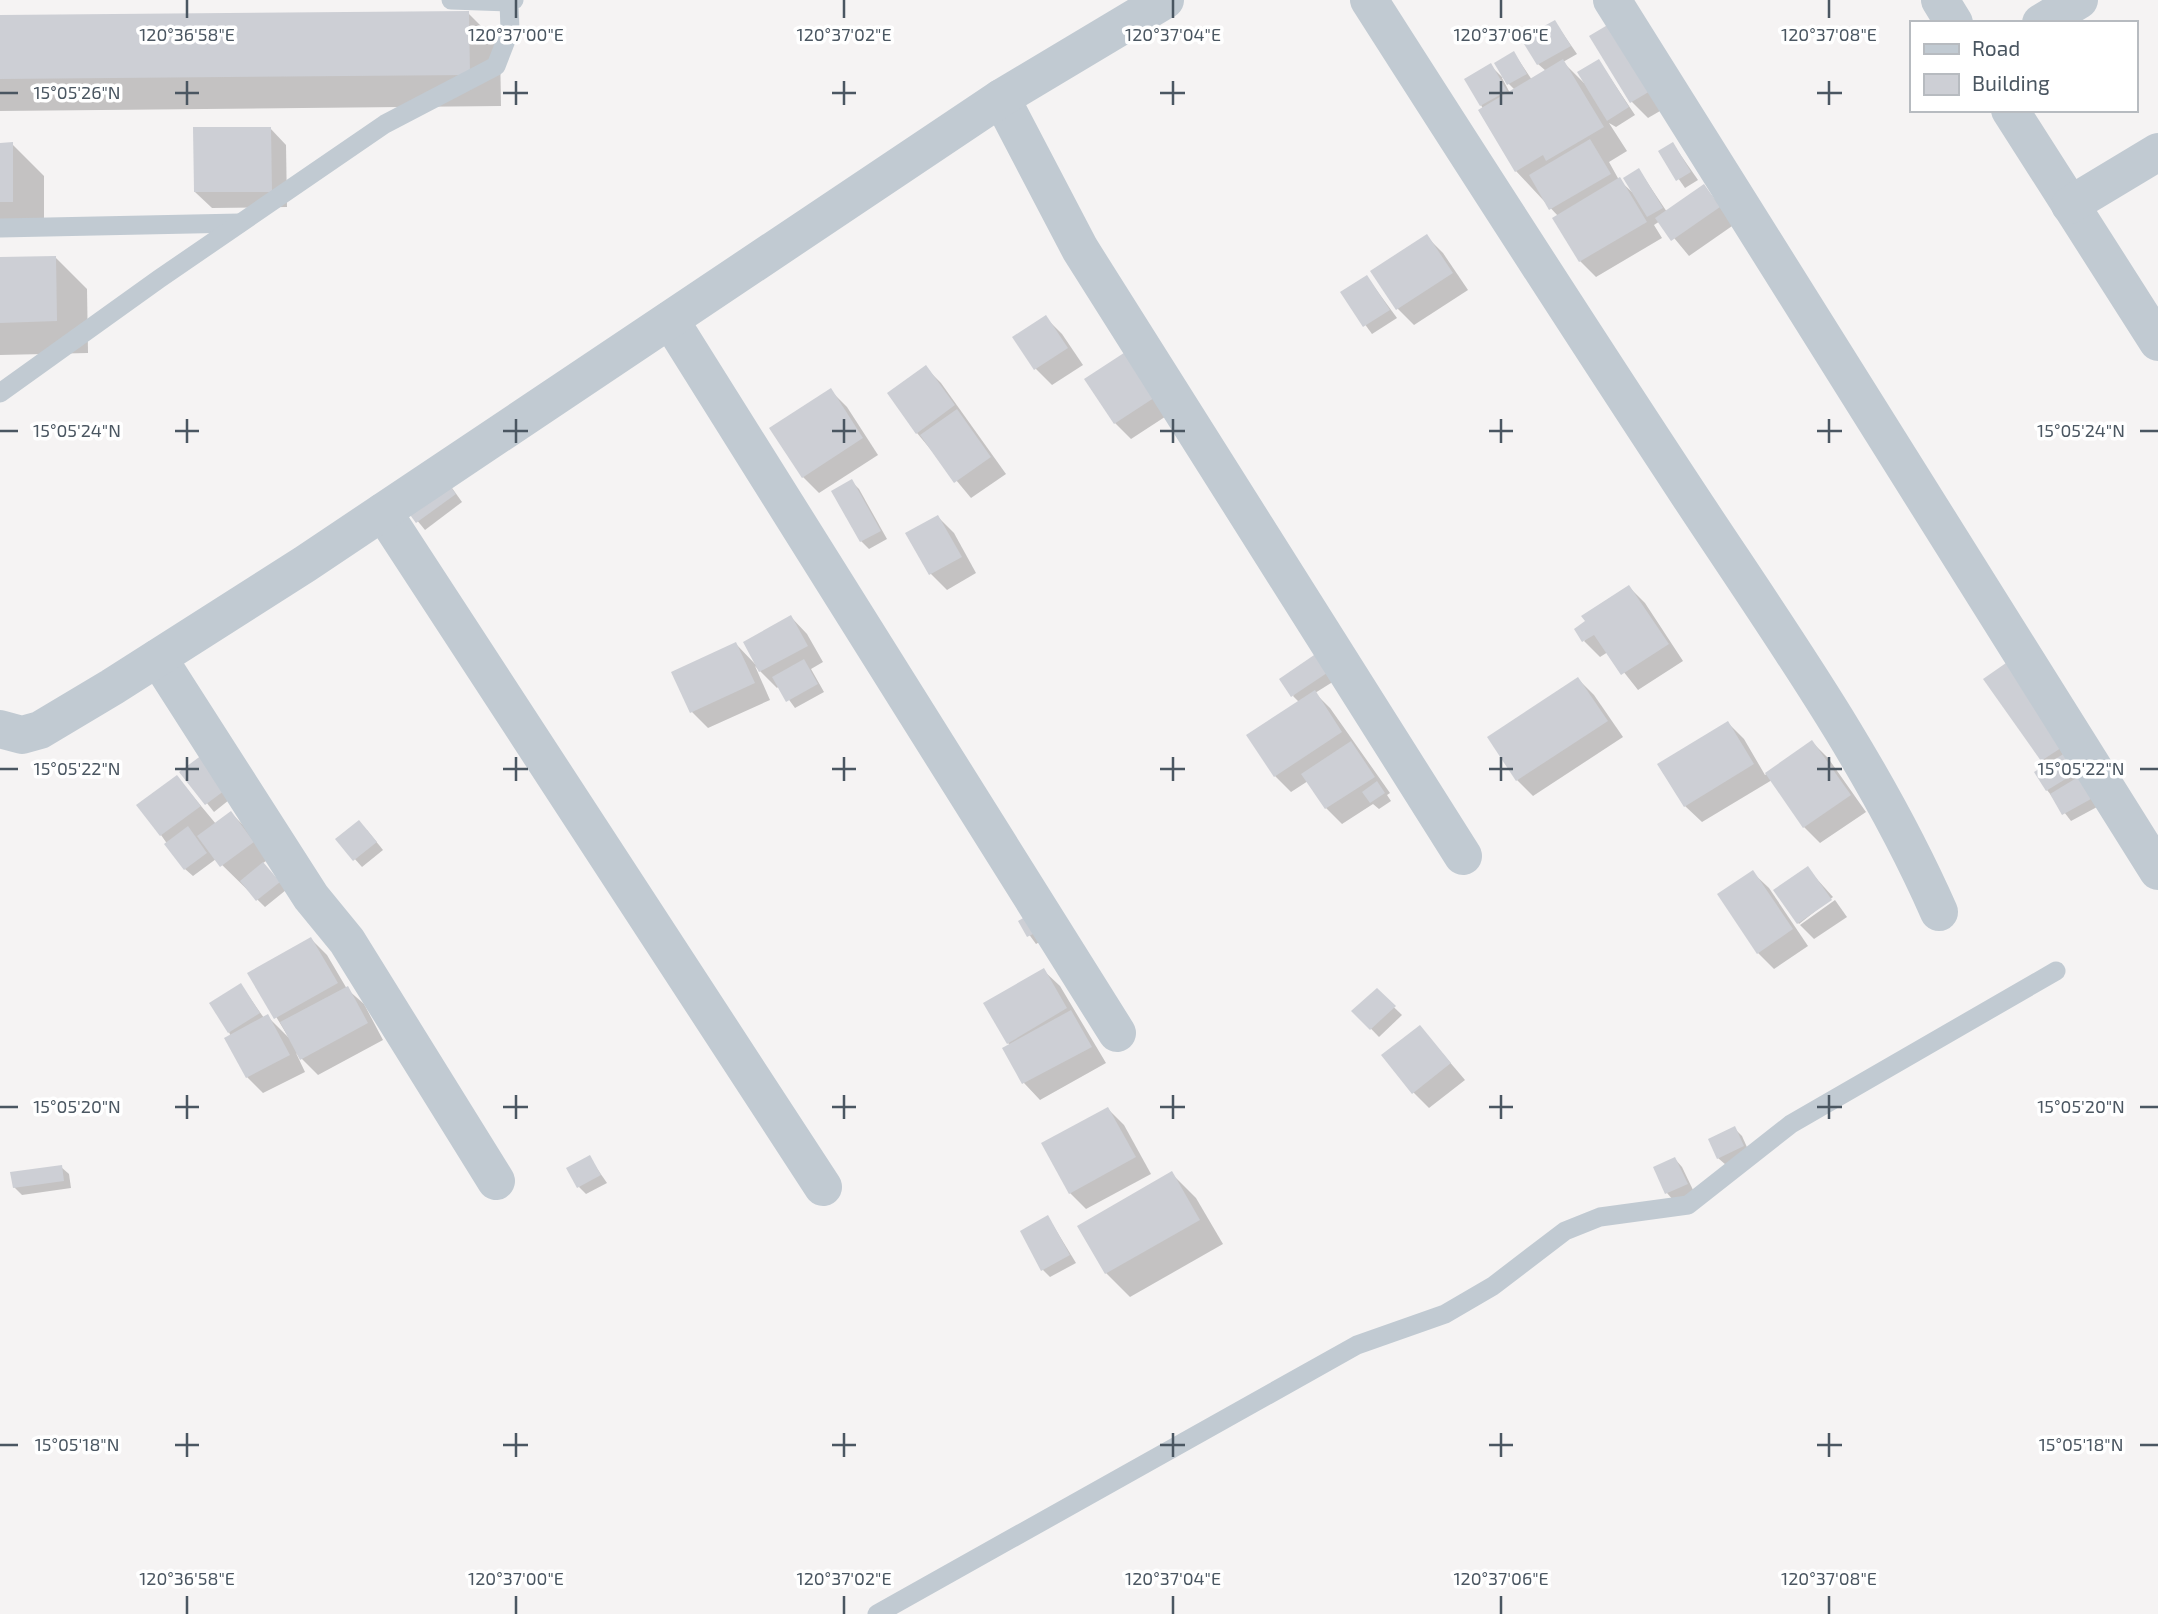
<svg xmlns="http://www.w3.org/2000/svg" width="2158" height="1614" font-family="'Exo 2',sans-serif">
<style>
.shadow{fill:#0003;fill-rule:evenodd}
.building{fill:#cdcfd5}
.lines{fill:none;stroke-linecap:round;stroke-linejoin:round}
.lane{stroke:#c1cad2;stroke-width:19}
.street{stroke:#c1cad2;stroke-width:38}
.ticks{fill:none;stroke:#4a5661;stroke-width:2.5}
.ticks-label{font-size:18px;text-anchor:middle;fill:#4a5661;stroke:#fff;stroke-width:7;stroke-linejoin:round;paint-order:stroke}
</style>
<rect width="100%" height="100%" fill="#f5f3f3"/>
<g class="shadow">
<polygon points="468,13 500,45 501,106 0,111 0,17"/>
<path d="M 1555,22 L 1577,54 L 1563,62 L 1584,83 L 1599,61 L 1635,115 L 1616,127 L 1609,123 L 1627,151 L 1609,162 L 1619,180 L 1632,192 L 1639,170 L 1667,212 L 1704,186 L 1735,224 L 1689,256 L 1660,221 L 1654,225 L 1662,238 L 1596,277 L 1580,261 L 1558,216 L 1516,171 L 1481,105 L 1491,66 L 1504,79 L 1514,53 L 1532,80 L 1546,71 L 1538,64 ZM 1502,78 L 1503,78 L 1515,90 L 1510,93 Z"/>
<polygon points="1616,22 1672,104 1648,118 1632,102"/>
<polygon points="270,128 286,145 287,207 212,208 195,192"/>
<polygon points="0,144 12,144 44,176 44,233 0,234"/>
<polygon points="1673,144 1698,180 1685,188 1660,152"/>
<polygon points="1427,237 1443,253 1468,290 1414,325 1398,309 1373,271"/>
<polygon points="55,257 87,289 88,353 0,355 0,259"/>
<polygon points="1367,277 1397,318 1372,334 1342,293"/>
<polygon points="1046,318 1062,334 1083,365 1052,385 1036,369 1015,338"/>
<polygon points="1130,352 1174,411 1131,439 1115,423"/>
<polygon points="925,367 941,383 1006,474 971,498 917,433"/>
<polygon points="831,391 847,407 878,455 819,493 803,477"/>
<polygon points="851,481 859,489 887,539 869,549 861,541"/>
<polygon points="452,488 462,502 425,530 407,508"/>
<polygon points="938,517 954,533 976,573 947,590 930,573"/>
<polygon points="1629,587 1645,603 1683,661 1638,690 1608,652 1600,657 1584,641"/>
<polygon points="791,617 807,634 823,662 811,669 824,692 795,708 779,686 777,688 755,666 770,700 708,728 692,712 674,673 736,644 755,664"/>
<polygon points="1320,653 1339,678 1315,693 1330,708 1390,793 1387,795 1391,801 1379,809 1373,804 1342,824 1326,808 1308,781 1291,792 1275,776 1299,702 1293,696"/>
<polygon points="2006,665 2097,807 2071,821 2047,790 2048,766 2042,760"/>
<polygon points="1578,679 1594,695 1623,737 1533,796 1517,780"/>
<polygon points="1728,723 1744,739 1765,775 1812,742 1828,758 1866,812 1820,843 1804,827 1772,780 1702,822 1685,806"/>
<polygon points="182,772 234,796 214,812"/>
<polygon points="177,777 216,824 231,813 247,829 269,859 263,863 286,890 265,907 216,859 193,876 185,869 161,835"/>
<polygon points="367,830 383,850 362,867 337,839"/>
<polygon points="1807,868 1833,897 1799,924 1775,891"/>
<polygon points="1752,872 1769,888 1808,946 1774,969 1758,953"/>
<polygon points="1835,900 1847,917 1814,939 1800,925"/>
<polygon points="1020,922 1047,938 1036,944"/>
<polygon points="311,939 327,955 347,989 364,1004 383,1040 318,1075 296,1053 305,1072 263,1093 247,1077 229,1032 241,985 264,1018 268,1017 289,1038 250,974"/>
<polygon points="1043,970 1060,986 1106,1063 1040,1100 1024,1083 1004,1049 1010,1045 1008,1043"/>
<polygon points="1377,991 1402,1015 1379,1037 1354,1011"/>
<polygon points="1420,1027 1465,1080 1429,1108 1413,1092"/>
<polygon points="1108,1109 1124,1125 1151,1174 1086,1209 1070,1193"/>
<polygon points="1735,1129 1742,1136 1750,1154 1726,1165 1718,1158"/>
<polygon points="589,1157 607,1183 586,1194 579,1187"/>
<polygon points="1675,1159 1682,1167 1694,1192 1674,1201 1667,1193"/>
<polygon points="61,1167 69,1174 71,1188 22,1195 14,1187"/>
<polygon points="1172,1174 1196,1198 1223,1244 1130,1297 1106,1273"/>
<polygon points="1048,1217 1076,1263 1050,1277 1043,1270"/>
</g>
<g class="building">
<polygon points="469,11 470,75 0,79 0,15"/>
<polygon points="1555,20 1571,46 1537,65 1521,39"/>
<polygon points="1616,20 1657,87 1630,103 1589,36"/>
<polygon points="1514,51 1527,74 1507,85 1494,63"/>
<polygon points="1563,59 1604,127 1546,161 1543,155 1515,172 1478,110"/>
<polygon points="1599,59 1629,107 1607,121 1577,72"/>
<polygon points="1491,63 1507,91 1480,106 1464,79"/>
<polygon points="193,127 271,127 272,192 194,192"/>
<polygon points="1590,139 1611,174 1549,210 1529,175"/>
<polygon points="13,142 13,202 0,202 0,143"/>
<polygon points="1673,142 1691,172 1676,181 1658,151"/>
<polygon points="1639,168 1663,208 1647,217 1623,178"/>
<polygon points="1620,177 1647,222 1579,262 1552,218"/>
<polygon points="1704,184 1720,207 1671,241 1655,218"/>
<polygon points="1427,234 1453,273 1396,310 1370,271"/>
<polygon points="56,256 57,321 0,323 0,257"/>
<polygon points="1367,275 1390,310 1363,327 1340,292"/>
<polygon points="1046,315 1068,348 1034,370 1012,337"/>
<polygon points="1130,349 1160,394 1114,424 1084,379"/>
<polygon points="926,365 955,405 916,434 887,393"/>
<polygon points="831,388 863,438 802,478 769,428"/>
<polygon points="957,409 991,457 954,483 920,435"/>
<polygon points="444,478 456,494 416,523 405,508"/>
<polygon points="852,479 881,531 860,542 831,491"/>
<polygon points="938,515 962,557 929,575 905,533"/>
<polygon points="1629,585 1669,644 1621,675 1594,635 1582,642 1574,629 1585,621 1581,616"/>
<polygon points="791,615 808,646 759,672 743,642"/>
<polygon points="736,642 755,683 690,713 671,672"/>
<polygon points="1320,651 1333,669 1291,697 1279,679"/>
<polygon points="804,659 818,684 786,702 772,677"/>
<polygon points="2006,663 2064,746 2041,761 1983,679"/>
<polygon points="1578,677 1608,721 1516,781 1487,737"/>
<polygon points="1315,690 1342,732 1274,777 1246,735"/>
<polygon points="1728,721 1754,764 1684,807 1657,764"/>
<polygon points="1812,740 1851,795 1803,828 1765,773"/>
<polygon points="1351,741 1375,777 1325,809 1301,774"/>
<polygon points="2065,753 2077,772 2046,791 2034,772"/>
<polygon points="202,755 228,788 205,805 179,772"/>
<polygon points="177,775 201,806 160,836 136,805"/>
<polygon points="2078,777 2091,799 2062,815 2050,794"/>
<polygon points="1377,781 1385,793 1370,803 1362,792"/>
<polygon points="231,811 254,842 220,867 197,836"/>
<polygon points="359,820 377,842 353,861 335,839"/>
<polygon points="188,826 207,853 184,870 164,844"/>
<polygon points="263,862 280,882 256,901 240,881"/>
<polygon points="1808,866 1832,900 1797,924 1773,890"/>
<polygon points="1753,870 1793,929 1757,954 1717,894"/>
<polygon points="1032,913 1041,930 1027,937 1018,921"/>
<polygon points="311,937 338,983 274,1019 247,973"/>
<polygon points="1044,968 1067,1008 1007,1044 983,1003"/>
<polygon points="241,983 260,1013 228,1033 209,1003"/>
<polygon points="348,986 368,1023 300,1060 280,1022"/>
<polygon points="1377,988 1396,1006 1370,1030 1351,1011"/>
<polygon points="1071,1010 1092,1047 1022,1084 1002,1048"/>
<polygon points="268,1014 290,1055 246,1078 224,1038"/>
<polygon points="1420,1025 1451,1063 1412,1094 1381,1055"/>
<polygon points="1108,1107 1136,1157 1069,1194 1041,1143"/>
<polygon points="1735,1126 1744,1146 1717,1159 1708,1139"/>
<polygon points="590,1155 601,1175 577,1188 566,1168"/>
<polygon points="1675,1157 1688,1184 1665,1194 1653,1167"/>
<polygon points="62,1165 64,1181 13,1188 10,1172"/>
<polygon points="1172,1171 1200,1220 1105,1274 1077,1226"/>
<polygon points="1048,1215 1070,1255 1041,1271 1020,1231"/>
</g>
<g class="lines">
<g class="lane">
<polyline points="451,0 509,2"/>
<polyline points="0,228 240,223"/>
<polyline points="0,393 159,279 385,124 496,66 510,30 509,2 514,0"/>
<polyline points="877,1614 1357,1345 1445,1314 1493,1286 1565,1231 1600,1217 1688,1205 1791,1124 2056,971"/>
</g>
<g class="street">
<path d="M 1369,0 C 1475,166 1581,331 1689,495 C 1778,630 1874,764 1939,912"/>
<polyline points="1612,0 2158,871"/>
<polyline points="1940,0 1954,23"/>
<polyline points="2041,23 2079,0"/>
<polyline points="1001,98 1080,249 1463,856"/>
<polyline points="2010,110 2158,342"/>
<polyline points="2070,205 2158,152"/>
<polyline points="670,320 1117,1033"/>
<polyline points="383,512 823,1187"/>
<polyline points="158,658 311,897 347,941 496,1181"/>
<polyline points="0,729 22,735 40,730 112,687 305,564 1001,98 1165,0"/>
</g>
</g>
<path class="ticks" d="M 187,0 L 187,18M 516,0 L 516,18M 844,0 L 844,18M 1173,0 L 1173,18M 1501,0 L 1501,18M 1829,0 L 1829,18M 187,81 L 187,105M 516,81 L 516,105M 844,81 L 844,105M 1173,81 L 1173,105M 1501,81 L 1501,105M 1829,81 L 1829,105M 0,93 L 18,93M 175,93 L 199,93M 503,93 L 528,93M 832,93 L 856,93M 1160,93 L 1185,93M 1489,93 L 1513,93M 1817,93 L 1842,93M 187,419 L 187,443M 516,419 L 516,443M 844,419 L 844,443M 1173,419 L 1173,443M 1501,419 L 1501,443M 1829,419 L 1829,443M 0,431 L 18,431M 175,431 L 199,431M 503,431 L 528,431M 832,431 L 856,431M 1160,431 L 1185,431M 1489,431 L 1513,431M 1817,431 L 1842,431M 2140,431 L 2158,431M 187,757 L 187,781M 516,757 L 516,781M 844,757 L 844,781M 1173,757 L 1173,781M 1501,757 L 1501,781M 1829,757 L 1829,781M 0,769 L 18,769M 175,769 L 199,769M 503,769 L 528,769M 832,769 L 856,769M 1160,769 L 1185,769M 1489,769 L 1513,769M 1817,769 L 1842,769M 2140,769 L 2158,769M 187,1095 L 187,1119M 516,1095 L 516,1119M 844,1095 L 844,1119M 1173,1095 L 1173,1119M 1501,1095 L 1501,1119M 1829,1095 L 1829,1119M 0,1107 L 18,1107M 175,1107 L 199,1107M 503,1107 L 528,1107M 832,1107 L 856,1107M 1160,1107 L 1185,1107M 1489,1107 L 1513,1107M 1817,1107 L 1842,1107M 2140,1107 L 2158,1107M 187,1433 L 187,1457M 516,1433 L 516,1457M 844,1433 L 844,1457M 1173,1433 L 1173,1457M 1501,1433 L 1501,1457M 1829,1433 L 1829,1457M 0,1445 L 18,1445M 175,1445 L 199,1445M 503,1445 L 528,1445M 832,1445 L 856,1445M 1160,1445 L 1185,1445M 1489,1445 L 1513,1445M 1817,1445 L 1842,1445M 2140,1445 L 2158,1445M 187,1596 L 187,1614M 516,1596 L 516,1614M 844,1596 L 844,1614M 1173,1596 L 1173,1614M 1501,1596 L 1501,1614M 1829,1596 L 1829,1614"/>
<g class="ticks-label">
<text x="187" y="41">120°36'58"E</text>
<text x="516" y="41">120°37'00"E</text>
<text x="844" y="41">120°37'02"E</text>
<text x="1173" y="41">120°37'04"E</text>
<text x="1501" y="41">120°37'06"E</text>
<text x="1829" y="41">120°37'08"E</text>
<text x="77" y="99">15°05'26"N</text>
<text x="77" y="437">15°05'24"N</text>
<text x="2081" y="437">15°05'24"N</text>
<text x="77" y="775">15°05'22"N</text>
<text x="2081" y="775">15°05'22"N</text>
<text x="77" y="1113">15°05'20"N</text>
<text x="2081" y="1113">15°05'20"N</text>
<text x="77" y="1451">15°05'18"N</text>
<text x="2081" y="1451">15°05'18"N</text>
<text x="187" y="1585">120°36'58"E</text>
<text x="516" y="1585">120°37'00"E</text>
<text x="844" y="1585">120°37'02"E</text>
<text x="1173" y="1585">120°37'04"E</text>
<text x="1501" y="1585">120°37'06"E</text>
<text x="1829" y="1585">120°37'08"E</text>
</g>
<rect x="1910" y="21" width="228" height="91" fill="#ffffff" stroke="#b7bbc0" stroke-width="2"/>
<rect x="1924" y="44" width="35" height="10" fill="#c1cad2" stroke="#b7bbc0" stroke-width="2"/>
<text x="1972" y="56" font-size="21" fill="#4a5661">Road</text>
<rect x="1924" y="74" width="35" height="21" fill="#cdcfd5" stroke="#b7bbc0" stroke-width="2"/>
<text x="1972" y="91" font-size="21" fill="#4a5661">Building</text>
</svg>
